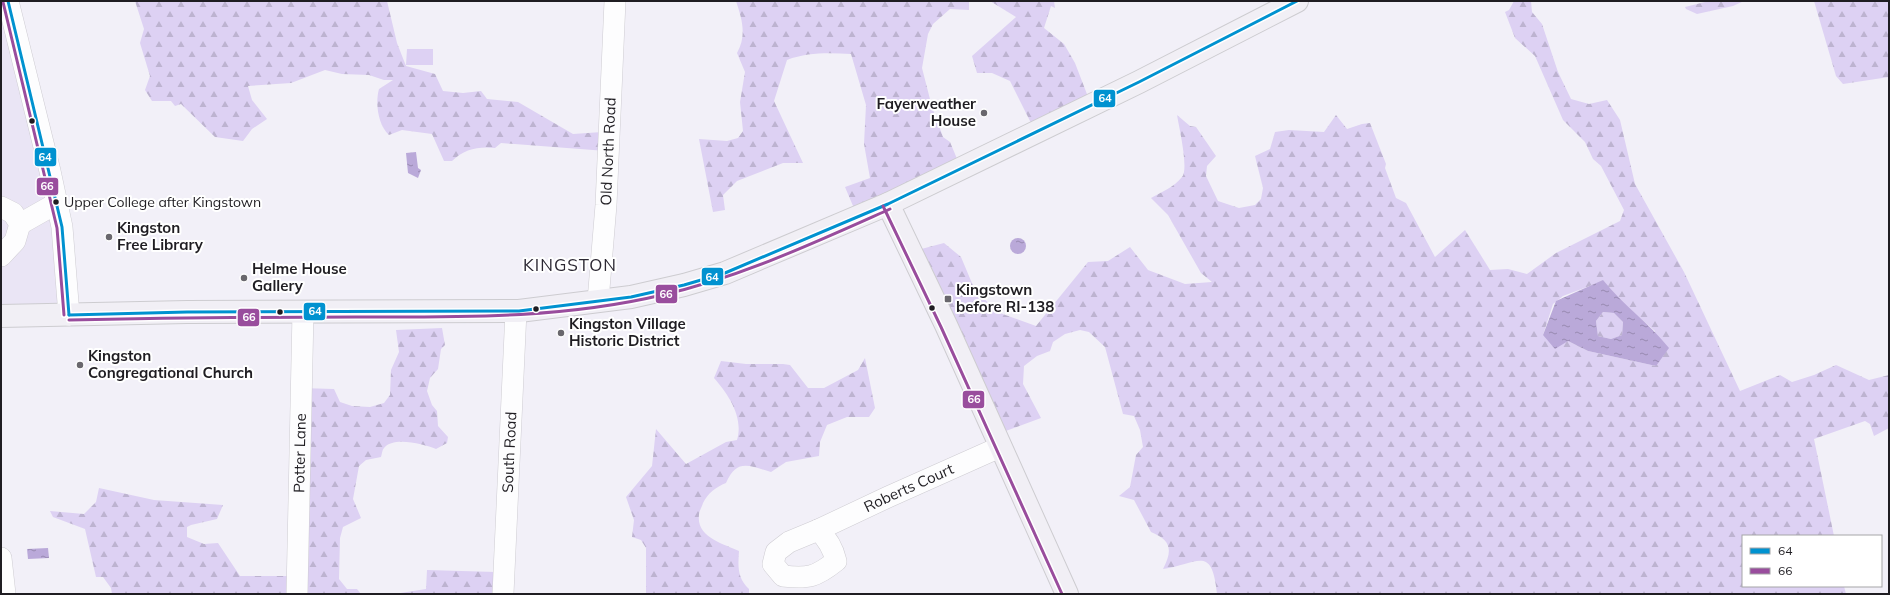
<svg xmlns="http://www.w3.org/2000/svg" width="1890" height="595" font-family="Mulish,sans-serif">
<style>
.built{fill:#eae5f5}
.grass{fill:#ddd1f3}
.forest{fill:url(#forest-firs);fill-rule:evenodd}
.water{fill:url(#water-ripples);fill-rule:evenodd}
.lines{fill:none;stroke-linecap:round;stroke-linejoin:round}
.minor-casing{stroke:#ceccd2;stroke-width:22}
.major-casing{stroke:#cdccd0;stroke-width:24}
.minor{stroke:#fdfdfe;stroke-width:21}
.major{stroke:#f1eff5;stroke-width:22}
.bus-1-casing{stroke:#fff;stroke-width:6}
.bus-2-casing{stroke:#fff;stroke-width:6}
.bus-1{stroke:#0092d0;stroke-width:3}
.bus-2{stroke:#994d9d;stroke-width:3}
.poi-dot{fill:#69676d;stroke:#fff;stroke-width:1.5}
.bus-dot{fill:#1f1d22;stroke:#fff;stroke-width:1.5}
.labels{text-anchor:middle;stroke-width:4;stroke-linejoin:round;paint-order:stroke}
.bus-label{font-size:14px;fill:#1f1d22;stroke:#fff;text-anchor:start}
.poi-label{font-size:15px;font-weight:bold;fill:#1f1d22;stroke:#fff;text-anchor:start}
.street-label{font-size:15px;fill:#1f1d22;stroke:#fff}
.quarter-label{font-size:17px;letter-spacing:1px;fill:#2b2732;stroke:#fff}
.line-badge{stroke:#fff;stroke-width:1.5}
.badge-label{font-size:11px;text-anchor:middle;font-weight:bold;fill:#fff}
</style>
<defs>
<pattern id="forest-firs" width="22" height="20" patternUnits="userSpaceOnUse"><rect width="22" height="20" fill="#ddd1f3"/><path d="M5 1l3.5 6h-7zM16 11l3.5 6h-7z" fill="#bdb3d0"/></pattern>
<pattern id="water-ripples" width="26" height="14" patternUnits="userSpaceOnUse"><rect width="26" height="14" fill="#baa9d9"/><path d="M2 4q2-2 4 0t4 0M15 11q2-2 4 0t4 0" fill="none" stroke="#9789b0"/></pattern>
</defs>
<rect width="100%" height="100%" fill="#f2f0f8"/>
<polygon class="built" points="1,1 8,1 69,315 1,316"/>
<polygon class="grass" points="407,49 433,49 433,65 406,65"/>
<g class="forest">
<path d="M 135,1 L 387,1 L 397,43 L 406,66 L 435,74 L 443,91 L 463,93 L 481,91 L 487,99 L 518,102 L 573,134 L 602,132 L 606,151 L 501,143 L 495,148 C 479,146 464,149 452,161 L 444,161 L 432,134 L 402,130 L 389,135 C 378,125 375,103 379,89 L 393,80 L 384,80 L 369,75 L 342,74 L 325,70 L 291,83 L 248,86 L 252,100 L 267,119 L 252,129 L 243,141 L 215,137 L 181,104 L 175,106 L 171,101 L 152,101 L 145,90 L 150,76 L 140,43 L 144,29 Z"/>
<path d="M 736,1 L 969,1 L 969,10 L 950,9 L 933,24 L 928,34 L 922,68 L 932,107 L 943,137 L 950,142 L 960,166 L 856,213 L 845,187 L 870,178 L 864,144 L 866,105 L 851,54 C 829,53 808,52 787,60 L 774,101 L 803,163 L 783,163 L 737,181 L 723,195 L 725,210 L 713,212 L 699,139 L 727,141 L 738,138 L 743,131 L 740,102 L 745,72 L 737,53 C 747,35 742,19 736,1 Z"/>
<polygon points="990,1 1054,1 1055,8 1051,6 1044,28 1064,44 1075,63 1090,102 1034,129 1010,81 992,73 977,73 972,56 1016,17"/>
<path d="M 1514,1 L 1531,1 L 1532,12 L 1542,24 L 1558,72 L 1571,99 L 1589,104 L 1607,100 L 1620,120 L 1635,184 L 1684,272 L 1740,391 L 1780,375 L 1792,382 L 1814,375 L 1836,365 L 1869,380 L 1889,375 L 1889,428 L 1874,436 L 1870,424 L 1865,421 L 1814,439 L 1834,536 L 1743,536 L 1743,586 L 1844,586 L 1846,594 L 1217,594 C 1212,544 1198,564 1163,569 C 1173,550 1171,540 1151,532 L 1134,500 L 1119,496 L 1130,487 L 1136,455 L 1143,447 L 1140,430 L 1134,416 L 1123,414 L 1105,347 L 1089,332 L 1080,330 L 1065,334 L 1053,342 L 1050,351 L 1037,356 L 1024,366 L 1023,384 L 1041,418 L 1003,432 L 910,252 L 944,243 L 961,257 L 974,288 L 997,312 L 1036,326 L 1088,262 L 1108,261 L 1130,247 L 1148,270 L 1185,284 L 1212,282 L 1201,273 L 1168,215 L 1151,198 C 1162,192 1174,187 1182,177 C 1189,169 1179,127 1177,115 L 1190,126 L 1196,127 L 1216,156 L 1207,166 L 1206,176 L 1218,201 L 1239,208 L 1255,205 L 1261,199 L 1263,188 L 1255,156 L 1270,149 L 1275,132 L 1289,130 L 1324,132 L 1336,115 L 1347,129 L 1362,124 L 1370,123 L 1386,164 L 1385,168 L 1396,198 L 1406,203 L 1435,257 L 1465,230 L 1490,270 L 1508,269 L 1527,274 L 1556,253 L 1620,221 L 1624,210 L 1601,166 L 1593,159 L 1585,142 L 1563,120 L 1535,56 L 1515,38 L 1505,12 L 1509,10 ZM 1603,281 L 1617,298 L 1655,331 L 1656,366 L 1588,351 L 1568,341 L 1543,335 L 1553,304 L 1563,296 Z"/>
<polygon points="1709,1 1744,1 1733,6 1697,14 1686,9 1685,7"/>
<polygon points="1814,1 1889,1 1889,77 1843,84 1836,76"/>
<polygon points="1603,312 1614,313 1623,322 1622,335 1611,339 1598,336 1596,321"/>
<path d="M 442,328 L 445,345 L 441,349 L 438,369 L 430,378 L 427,391 L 432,405 L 437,411 L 438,426 L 448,437 L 447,443 L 436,449 C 424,444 393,436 384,448 C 382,450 382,454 381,457 L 366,460 L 359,466 L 353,499 L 361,518 L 343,527 L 340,538 L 339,579 L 347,589 L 357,589 L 361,594 L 112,594 L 111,588 L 103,577 L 96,577 L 85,529 L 53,517 L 50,511 L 84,514 L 96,502 L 99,488 L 154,500 L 223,505 L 217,519 L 191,525 L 187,527 L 187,537 L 204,544 L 218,543 L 240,576 L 295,576 L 301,388 L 334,389 L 340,402 L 352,406 L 370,407 L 384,403 L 390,395 L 391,370 L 399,352 L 396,330 Z"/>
<path d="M 865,358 L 875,408 L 869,417 L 847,417 L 827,425 L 820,442 L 819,456 L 786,462 L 771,472 C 749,466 737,458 726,483 C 716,487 708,493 703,503 C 702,507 699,511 699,515 C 696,537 724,544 739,551 C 738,566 737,578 749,589 L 749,594 L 646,594 L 646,548 L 641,540 L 632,537 L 634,520 L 626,497 L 652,466 L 656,429 L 686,464 L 726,442 L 737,440 C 744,417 728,394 714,378 L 721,361 L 746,364 L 783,364 L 790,365 L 808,388 L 824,388 L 858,370 Z"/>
<polygon points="427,570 496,572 502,594 394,594 426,589"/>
</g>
<g class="water">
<polygon points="416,152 418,168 421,170 418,178 408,173 406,153"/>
<circle cx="1018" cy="246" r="8"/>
<path d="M 1603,280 C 1623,305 1649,323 1669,348 L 1656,366 L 1588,351 L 1568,341 L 1555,349 L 1543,335 L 1556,301 ZM 1603,312 L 1614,313 L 1623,322 L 1622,335 L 1611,339 L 1598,336 L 1596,321 Z"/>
<polygon points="48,548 49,558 28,559 27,549"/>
</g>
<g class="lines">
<defs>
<g id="minor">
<polyline points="8,1 50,171 62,227 69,315"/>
<polyline points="1,207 13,213 20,224 15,241 1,256"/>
<polyline points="20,224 57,203"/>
<path id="s1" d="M 598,301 L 606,205 L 615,1"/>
<path id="s2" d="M 818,530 L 888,497 L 1000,447"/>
<path d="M 818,530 C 828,539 833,548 836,561 C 816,577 808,579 783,576 L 773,564 L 776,552 L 789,542 Z"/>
<polyline points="1,558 5,594"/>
<path id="s3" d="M 297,594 L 303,312"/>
<path id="s4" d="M 503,594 L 516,311"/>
</g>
<g id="major">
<polyline points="888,204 946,325 1067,594"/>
<polyline points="1,316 187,312 519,311 631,297 684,285 725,273 888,204 1139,82 1297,1"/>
</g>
</defs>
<use href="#minor" class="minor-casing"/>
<use href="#major" class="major-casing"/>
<use href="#minor" class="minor"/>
<use href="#major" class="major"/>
<defs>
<g id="bus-1">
<polyline points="8,1 62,227 69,315"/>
<polyline points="69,315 187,312 519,311 631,297 684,285 725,273 888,204 1139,82 1297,1"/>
</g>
<g id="bus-2">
<polyline points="3,2 57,228 64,315"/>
<polyline points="883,206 941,327 1062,594"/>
<path d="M 69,320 C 165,318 260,317 356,317 C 459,317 561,319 662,295 C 741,277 816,242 890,209"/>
</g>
</defs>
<use href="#bus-1" class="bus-1-casing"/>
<use href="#bus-2" class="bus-2-casing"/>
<use href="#bus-1" class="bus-1"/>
<use href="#bus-2" class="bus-2"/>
</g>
<g class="poi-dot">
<circle cx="984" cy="113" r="4"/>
<circle cx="109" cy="237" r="4"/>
<circle cx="244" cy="278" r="4"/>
<rect x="944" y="295" width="8" height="8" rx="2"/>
<circle cx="561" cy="333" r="4"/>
<circle cx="80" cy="365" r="4"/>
</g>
<g class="bus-dot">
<circle cx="32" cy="121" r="3.5"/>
<circle cx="56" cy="202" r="3.5"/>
<circle cx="932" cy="308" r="3.5"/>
<circle cx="536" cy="309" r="3.5"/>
<circle cx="280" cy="312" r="3.5"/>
</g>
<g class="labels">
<g class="bus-label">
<text x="64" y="207">Upper College after Kingstown</text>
</g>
<g class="poi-label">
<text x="976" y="109" text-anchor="end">Fayerweather<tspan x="976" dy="17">House</tspan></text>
<text x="117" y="233">Kingston<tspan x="117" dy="17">Free Library</tspan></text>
<text x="252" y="274">Helme House<tspan x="252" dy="17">Gallery</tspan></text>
<text x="956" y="295">Kingstown<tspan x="956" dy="17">before RI-138</tspan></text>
<text x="569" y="329">Kingston Village<tspan x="569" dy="17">Historic District</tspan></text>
<text x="88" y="361">Kingston<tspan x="88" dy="17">Congregational Church</tspan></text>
</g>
<g class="street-label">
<text dy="5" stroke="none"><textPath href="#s1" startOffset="150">Old North Road</textPath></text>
<text dy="5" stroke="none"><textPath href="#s4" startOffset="142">South Road</textPath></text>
<text dy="5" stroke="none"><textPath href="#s3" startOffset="141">Potter Lane</textPath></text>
<text dy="5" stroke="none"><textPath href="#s2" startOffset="100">Roberts Court</textPath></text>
</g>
<g class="quarter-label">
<text x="570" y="271">KINGSTON</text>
</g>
</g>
<g class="line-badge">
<rect x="1093" y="89" width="23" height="19" rx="4" fill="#0092d0"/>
<rect x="34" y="147" width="23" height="20" rx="4" fill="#0092d0"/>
<rect x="36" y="177" width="23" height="19" rx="4" fill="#994d9d"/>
<rect x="701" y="267" width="23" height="19" rx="4" fill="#0092d0"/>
<rect x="655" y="284" width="23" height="20" rx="4" fill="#994d9d"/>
<rect x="303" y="302" width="23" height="19" rx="4" fill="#0092d0"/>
<rect x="237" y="308" width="23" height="19" rx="4" fill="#994d9d"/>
<rect x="962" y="390" width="23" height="19" rx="4" fill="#994d9d"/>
</g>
<g class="badge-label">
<text x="1105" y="102">64</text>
<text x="45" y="161">64</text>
<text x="47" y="190">66</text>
<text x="712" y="281">64</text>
<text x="666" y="298">66</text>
<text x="315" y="315">64</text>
<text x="249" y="321">66</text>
<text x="974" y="403">66</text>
</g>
<rect width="1890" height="595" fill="none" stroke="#1f1d22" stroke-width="4"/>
<rect x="1742" y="535" width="140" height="52" fill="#ffffff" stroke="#a5a5a7"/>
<rect x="1750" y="548" width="20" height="6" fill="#0092d0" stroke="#a5a5a7"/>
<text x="1778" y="555" font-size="12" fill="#1f1d22">64</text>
<rect x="1750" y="568" width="20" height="6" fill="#994d9d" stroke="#a5a5a7"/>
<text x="1778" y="575" font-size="12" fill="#1f1d22">66</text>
</svg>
